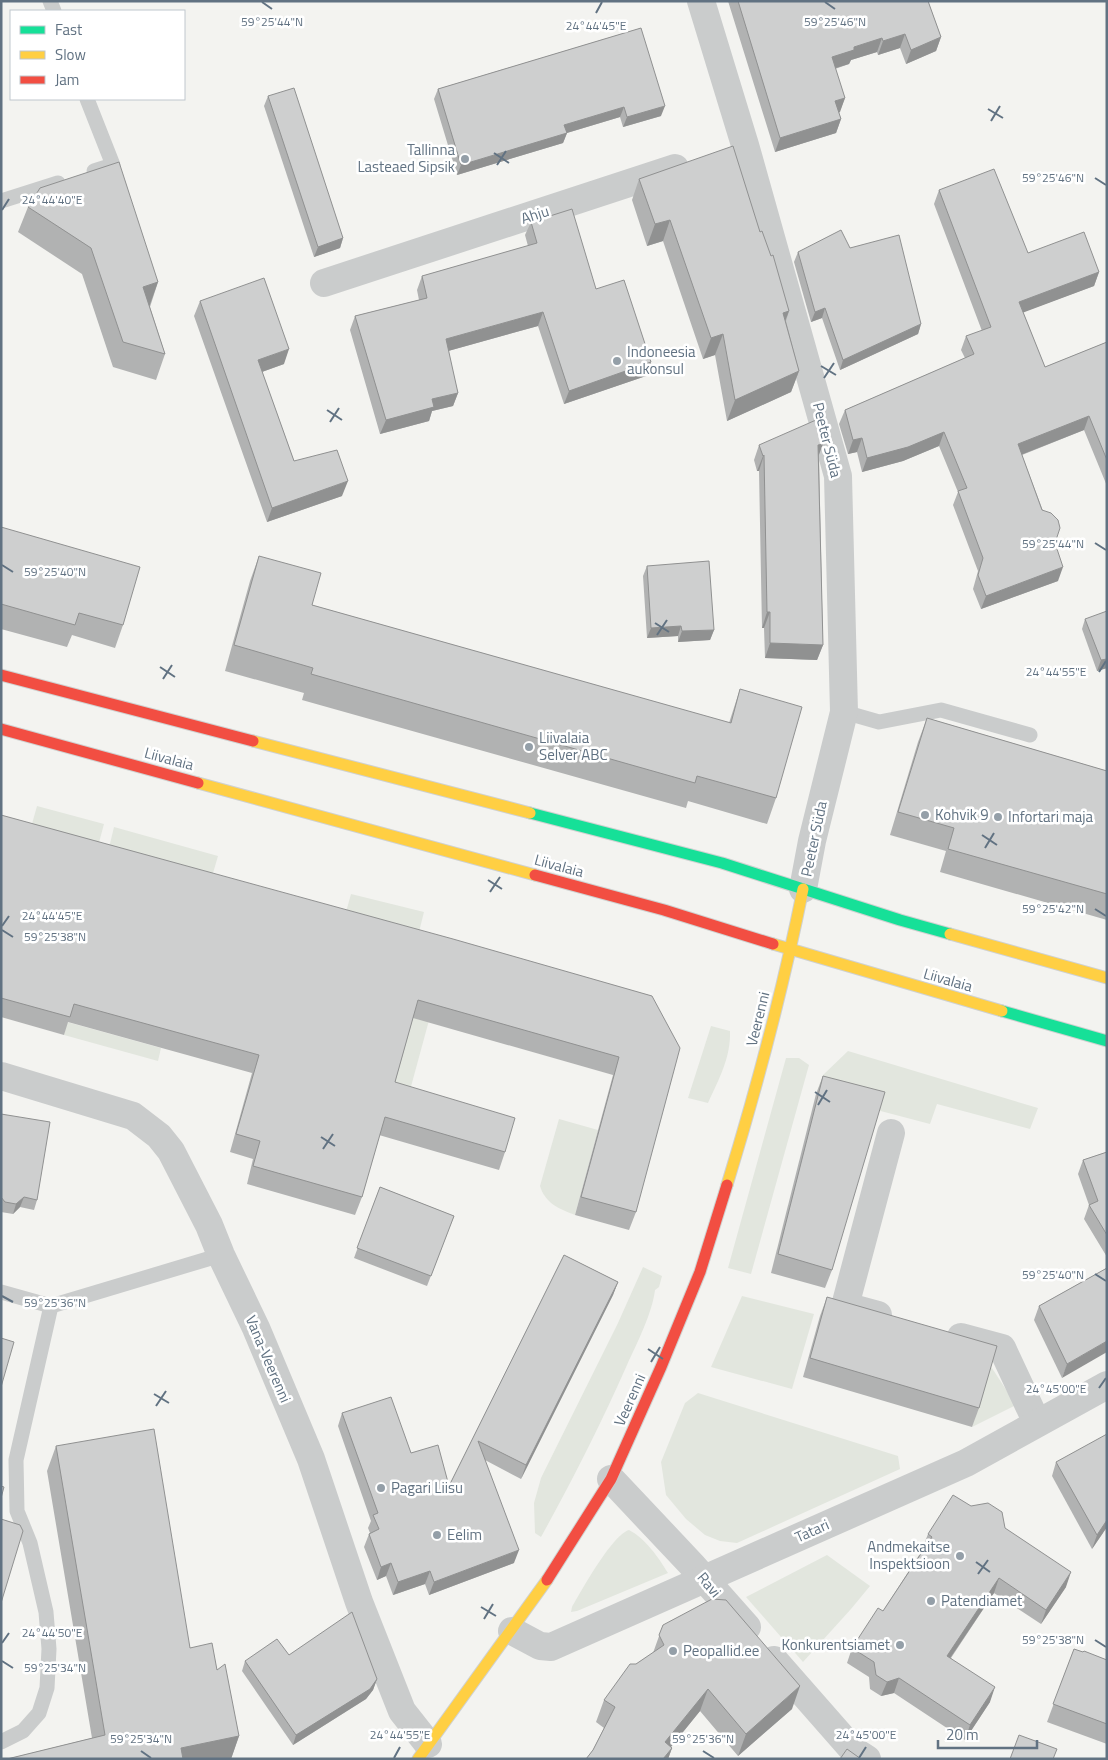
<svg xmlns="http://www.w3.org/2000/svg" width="1108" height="1760" font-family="'Titillium Web',sans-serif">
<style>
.green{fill:#e2e6de}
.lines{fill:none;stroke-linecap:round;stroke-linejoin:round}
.fast-casing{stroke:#cfd1d0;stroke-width:13}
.slow-casing{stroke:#cfd1d0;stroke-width:13}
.jam-casing{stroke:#cfd1d0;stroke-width:13}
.lane{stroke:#cacccc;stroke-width:15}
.street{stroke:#cacccc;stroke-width:28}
.fast{stroke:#16e098;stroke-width:11}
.slow{stroke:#ffcf43;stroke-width:11}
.jam{stroke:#f24e42;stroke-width:11}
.wall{fill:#b1b2b2}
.shaded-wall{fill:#909191}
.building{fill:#cecfcf;stroke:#909191}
.ticks{fill:none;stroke:#617282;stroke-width:2}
.poi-dot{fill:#949fa8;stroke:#fff;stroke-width:2}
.labels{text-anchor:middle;stroke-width:5;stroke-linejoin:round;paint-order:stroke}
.poi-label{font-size:15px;fill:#617282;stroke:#fff;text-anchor:start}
.street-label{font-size:15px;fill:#617282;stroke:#fff}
.ticks-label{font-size:12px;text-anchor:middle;fill:#617282;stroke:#fff;stroke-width:5;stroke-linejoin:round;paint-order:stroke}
</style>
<rect width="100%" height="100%" fill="#f3f3f0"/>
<g class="green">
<polygon points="37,806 104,824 97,850 30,831"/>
<polygon points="114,827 218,856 211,880 108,852"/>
<polygon points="351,894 424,912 419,932 346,912"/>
<polygon points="414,1008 431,1013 406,1105 388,1101"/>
<polygon points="67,1022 161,1048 158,1061 64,1035"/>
<path d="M 711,1026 L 730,1031 C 731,1057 719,1079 708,1103 L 688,1098 Z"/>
<polygon points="848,1051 1038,1108 1030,1129 937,1104 930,1124 816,1094 823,1075"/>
<polygon points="786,1058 799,1058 809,1065 751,1274 728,1268"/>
<path d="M 559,1119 L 598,1130 L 575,1215 C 559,1209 545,1203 540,1186 Z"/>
<path d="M 643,1267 L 662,1276 L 659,1287 L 655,1290 C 652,1314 637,1343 627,1365 C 601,1424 572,1481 541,1537 L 535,1533 L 534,1503 L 541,1478 L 618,1323 Z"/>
<polygon points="742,1296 814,1314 792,1389 711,1367"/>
<polygon points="990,1365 1016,1405 972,1427"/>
<polygon points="698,1393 898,1456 900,1469 737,1543 720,1541 705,1535 686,1519 666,1495 661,1462 685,1403"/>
<path d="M 629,1530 C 645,1538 659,1558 668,1573 L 577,1611 L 571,1612 L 572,1607 C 582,1590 612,1535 629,1530 Z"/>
<polygon points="827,1555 870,1586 851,1609 803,1662 746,1597"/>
</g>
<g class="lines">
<defs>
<g id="fast">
<polyline points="530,813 722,863 900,920 950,934"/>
<polyline points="1002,1011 1107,1041"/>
</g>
<g id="slow">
<polyline points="253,741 530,813"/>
<polyline points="198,783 535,875"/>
<polyline points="950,934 1107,978"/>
<polyline points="773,944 1002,1011"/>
<path d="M 727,1185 C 757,1087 783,989 803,889"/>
<polyline points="418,1759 547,1580"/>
</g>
<g id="jam">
<polyline points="1,675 253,741"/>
<polyline points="1,729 198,783"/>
<polyline points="535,875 664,910 773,944"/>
<polyline points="547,1580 611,1479 661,1367 700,1272 727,1185"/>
</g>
</defs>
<use href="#fast" class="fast-casing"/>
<use href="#slow" class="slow-casing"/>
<use href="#jam" class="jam-casing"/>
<g class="lane">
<polyline points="50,1 54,11"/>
<polyline points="87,99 113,165 94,171"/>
<polyline points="1,201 58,183"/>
<polyline points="844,712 879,722 941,710 1030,735"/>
<polyline points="1,1292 51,1306 221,1255"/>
<polyline points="1,1742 23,1731 39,1713 47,1688 49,1649 46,1612 30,1543 17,1511 16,1460 51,1306"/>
</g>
<g class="street">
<polyline points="701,1 745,145 838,476 844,712 812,841 803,889"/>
<polyline points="324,283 675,168"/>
<polyline points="1,1076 133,1116 159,1136 171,1151 209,1225 221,1255 256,1328 311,1459 359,1602 402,1711 428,1744"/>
<polyline points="878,1315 845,1306 891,1133"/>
<polyline points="961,1337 1002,1348 1037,1423"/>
<polyline points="611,1479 692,1565 747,1627"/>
<polyline points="512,1631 540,1646 551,1647 966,1463 1107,1385"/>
<polyline points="774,1660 853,1750 867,1759"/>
</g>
<use href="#fast" class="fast"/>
<use href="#slow" class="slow"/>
<use href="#jam" class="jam"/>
</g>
<g class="wall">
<polygon points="728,1 928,1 941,37 936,51 906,64 900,48 878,55 877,52 851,60 849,64 835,69 845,98 839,113 841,119 836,133 775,152"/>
<polygon points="641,28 661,116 623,127 620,117 567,133 563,143 457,175 434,99 438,89"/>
<polygon points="268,96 343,238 340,248 314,257 264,106"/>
<polygon points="639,179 760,232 789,311 786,321 799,371 791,392 727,421 715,355 703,359 663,241 647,246 632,200"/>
<polygon points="939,190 1028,253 1099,272 1094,286 1023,312 1045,367 1107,342 1107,486 1084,430 1022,455 1055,543 1058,581 981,609 973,589 978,571 953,505 958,492 939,446 903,461 862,472 857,452 848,454 839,424 845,410 965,358 961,350 966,336 982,331 934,204"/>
<polygon points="28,207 158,282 150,307 165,354 156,380 113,367 82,274 18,232"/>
<polygon points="531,222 596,289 651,362 646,376 564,404 538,326 448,351 458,393 453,406 432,411 429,421 380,434 350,330 355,316 419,300 417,290 422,276 528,246 525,235"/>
<polygon points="798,252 921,324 918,334 840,370 822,318 811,322 794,262"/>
<polygon points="200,301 284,364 262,372 294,461 342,496 267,522 194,316"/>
<polygon points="759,445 819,456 823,645 817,660 765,658 764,628 762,628 759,471 757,471 754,460"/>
<polygon points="1,527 123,625 115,648 72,635 67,647 1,629"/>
<polygon points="259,556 312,605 729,723 740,689 776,798 767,824 688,801 686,808 302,700 304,693 225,671 250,581"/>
<polygon points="647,566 714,630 710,640 678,642 678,636 647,638 643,576"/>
<polygon points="1085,619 1107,668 1097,671 1082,629"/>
<polygon points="927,718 1107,771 1107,920 940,872 946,851 890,835 918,742"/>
<polygon points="1,815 652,996 636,1212 629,1230 575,1215 613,1075 413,1018 395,1082 505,1152 499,1170 379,1135 362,1197 355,1215 247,1184 253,1159 230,1152 252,1073 68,1022 64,1035 1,1017"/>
<polygon points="823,1076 832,1270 825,1288 771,1273 816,1094"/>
<polygon points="1,1114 37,1200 34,1210 20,1207 13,1214 1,1212"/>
<polygon points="1107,1152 1107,1257 1084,1219 1089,1205 1078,1174 1083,1160"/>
<polygon points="380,1187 454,1216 427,1286 354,1258"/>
<polygon points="564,1255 618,1282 613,1295 521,1479 485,1460 514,1563 429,1595 425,1584 393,1595 386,1576 377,1580 364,1547 369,1534 370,1533 368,1528 371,1521 338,1426 342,1413 411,1453 449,1486"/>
<polygon points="1107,1268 1062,1378 1034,1320 1039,1306"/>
<polygon points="827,1297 979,1408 972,1427 803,1377 820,1316"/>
<polygon points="56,1446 190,1648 217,1670 239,1736 231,1759 7,1759 92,1738 47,1471"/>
<polygon points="1056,1462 1107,1527 1092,1549 1052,1476"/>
<polygon points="1005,1528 1066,1587 1041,1624 994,1593 951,1658 990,1702 965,1740 894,1693 881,1696 870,1689 869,1677 847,1663 852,1648 883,1611 923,1549 922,1549 928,1534"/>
<polygon points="663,1625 792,1709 738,1756 700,1711 671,1747 672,1748 668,1759 586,1759 593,1750 604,1728 596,1722 604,1700 636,1664 653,1653"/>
<polygon points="1074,1649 1107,1660 1107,1744 1047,1722"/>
<polygon points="289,1655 377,1679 373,1690 366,1699 293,1745 242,1671 245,1661"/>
</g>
<g class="shaded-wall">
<polygon points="905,34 900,48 878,55 883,41"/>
<polygon points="941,37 936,51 906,64 911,50"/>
<polygon points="882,38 877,52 851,60 849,64 826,71 832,57 854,47"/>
<polygon points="845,98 840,112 830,116 835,101"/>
<polygon points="665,106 661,116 623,127 627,117"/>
<polygon points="624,107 620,117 560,135 564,125"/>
<polygon points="841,119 836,133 775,152 780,138"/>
<polygon points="567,133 563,143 457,175 461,165"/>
<polygon points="670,220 663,241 647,246 655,224"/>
<polygon points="343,238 340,248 314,257 318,247"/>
<polygon points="1099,272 1094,286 1014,316 1019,302"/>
<polygon points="158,282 149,307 143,287"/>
<polygon points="825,308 822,318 811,322 815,312"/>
<polygon points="789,311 781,332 783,313"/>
<polygon points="543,312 538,326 441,353 446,339"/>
<polygon points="921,324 918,334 840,370 843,360"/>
<polygon points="723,334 715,355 703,359 711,338"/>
<polygon points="289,349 284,364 253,375 258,360"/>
<polygon points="651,362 646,376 564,404 569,391"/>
<polygon points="799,371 791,392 727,421 735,400"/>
<polygon points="458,393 453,406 432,411 429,421 380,434 386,420 432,399"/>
<polygon points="1089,416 1084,430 1013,458 1018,444"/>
<polygon points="944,432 939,446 903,461 862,472 867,458"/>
<polygon points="862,438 857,452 848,454 853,440"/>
<polygon points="823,444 817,460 818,445"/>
<polygon points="764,455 759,471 757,471 763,456"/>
<polygon points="348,481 342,496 267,522 272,508"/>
<polygon points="1063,567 1058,581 981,609 986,596"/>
<polygon points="767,612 770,612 764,628 762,628"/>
<polygon points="681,626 678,636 647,638 651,628"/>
<polygon points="714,630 710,640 678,642 682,631"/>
<polygon points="770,643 823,645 817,660 765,658"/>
<polygon points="1107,659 1107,668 1097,671 1101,660"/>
<polygon points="24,1197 20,1207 13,1214 16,1204"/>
<polygon points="618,1282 613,1295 521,1479 526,1465"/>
<polygon points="1107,1341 1107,1352 1062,1378 1067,1364"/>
<polygon points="1107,1520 1107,1527 1092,1549 1097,1535"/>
<polygon points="519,1550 514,1563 429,1595 434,1582"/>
<polygon points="391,1563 386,1576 377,1580 381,1567"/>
<polygon points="430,1571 425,1584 393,1595 398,1582"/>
<polygon points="1071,1572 1066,1587 1041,1624 1046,1610"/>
<polygon points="999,1578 994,1593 942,1670 947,1656"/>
<polygon points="899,1678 894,1693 881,1696 887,1682"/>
<polygon points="377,1679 373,1690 366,1699 293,1745 296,1735"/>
<polygon points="800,1686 792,1709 738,1756 746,1734"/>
<polygon points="995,1687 990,1702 965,1740 970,1725"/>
<polygon points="708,1689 700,1711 661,1759 665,1742"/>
<polygon points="239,1736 231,1759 177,1759 181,1748"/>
<polygon points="672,1748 668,1759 663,1759"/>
</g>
<g class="building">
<polygon points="738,1 928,1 941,37 911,50 905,34 883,41 882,38 854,47 854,50 832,57 845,98 835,101 841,119 780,138"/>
<polygon points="641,28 665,106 627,117 624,107 564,125 567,133 461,165 438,89"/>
<polygon points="294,88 343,238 318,247 268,96"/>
<polygon points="733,146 760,232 762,231 771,256 773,255 789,311 783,313 799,371 735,400 723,334 711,338 670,220 655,224 639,179"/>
<polygon points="119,162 158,282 143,287 165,354 123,342 91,248 28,207 40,188"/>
<polygon points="994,169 1028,253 1084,232 1099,272 1019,302 1045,367 1107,342 1107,460 1089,416 1018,444 1042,510 1051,513 1058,520 1060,528 1055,543 1063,567 986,596 978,575 983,558 958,491 967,488 944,432 908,447 867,458 862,438 853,440 845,410 974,354 966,336 991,327 939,190"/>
<polygon points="572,209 596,289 624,280 651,362 569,391 543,312 446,339 458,393 432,399 434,407 386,420 355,316 427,298 422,276 537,243 531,222"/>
<polygon points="841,230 850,248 899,235 921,324 843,360 825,308 815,312 798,252"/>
<polygon points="264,278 289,349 258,360 294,461 337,450 348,481 272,508 200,301"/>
<polygon points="816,420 823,444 818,445 823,645 770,643 770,612 767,612 764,455 763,456 759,445"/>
<polygon points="1,527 140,567 123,625 79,613 75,625 1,604"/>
<polygon points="259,556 321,573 312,605 731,723 740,689 802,707 776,798 697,776 695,783 311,674 313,668 234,645"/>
<polygon points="709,561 714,630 682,631 681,626 651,628 647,566"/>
<polygon points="1107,611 1107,659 1101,660 1085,619"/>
<polygon points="927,718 1107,771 1107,894 948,849 954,828 898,812"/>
<polygon points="1,815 453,939 652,996 680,1048 636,1212 581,1197 619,1057 418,1000 395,1082 515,1118 505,1152 385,1117 362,1197 253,1166 260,1141 236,1134 259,1055 74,1004 70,1017 1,998"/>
<polygon points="823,1076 885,1092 832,1270 778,1254"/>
<polygon points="1,1114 50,1122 37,1200 24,1197 16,1204 5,1202 1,1197"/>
<polygon points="1107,1152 1107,1235 1089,1205 1098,1201 1083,1160"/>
<polygon points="380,1187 454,1216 431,1276 357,1248"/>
<polygon points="564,1255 618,1282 526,1465 478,1441 519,1550 434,1582 430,1571 398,1582 391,1563 381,1567 369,1534 379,1529 373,1515 378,1513 342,1413 391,1397 411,1453 438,1445 449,1486"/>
<polygon points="1107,1268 1107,1341 1067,1364 1039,1306"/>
<polygon points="827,1297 997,1346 979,1408 810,1358"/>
<polygon points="1,1338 14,1342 1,1387"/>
<polygon points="154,1429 190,1648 212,1643 217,1670 225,1664 239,1736 181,1748 183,1759 7,1759 105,1735 56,1446"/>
<polygon points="1107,1434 1107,1520 1097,1535 1056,1462"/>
<polygon points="1,1486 4,1487 1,1498"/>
<polygon points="953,1495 971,1506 988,1503 1002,1512 1005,1528 1071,1572 1046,1610 999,1578 947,1656 995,1687 970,1725 899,1678 887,1682 876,1675 874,1662 852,1648 878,1608 883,1611 932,1537 928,1534"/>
<polygon points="1,1519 20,1525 23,1531 1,1603"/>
<polygon points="712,1599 726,1600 800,1686 746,1734 708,1689 665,1742 672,1748 663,1759 586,1759 593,1750 615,1707 604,1700 630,1664 636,1664 664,1645 659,1635 663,1625"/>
<polygon points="352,1612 377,1679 370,1689 296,1735 245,1661 277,1639 289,1655"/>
<polygon points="1074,1649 1083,1652 1084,1651 1107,1660 1107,1724 1053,1704"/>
<polygon points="1019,1735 1057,1749 1053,1759 1010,1759"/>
<polygon points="847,1749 861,1759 840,1759"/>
</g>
<path class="ticks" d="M 262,2 L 272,9M 825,2 L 835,9M 596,13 L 602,2M 988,109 L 1003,118M 991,121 L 1000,106M 494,153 L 509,163M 497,165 L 506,151M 1095,178 L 1106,185M 2,210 L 9,199M 821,366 L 836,375M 824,378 L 834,363M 327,410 L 342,420M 330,422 L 339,408M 1095,543 L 1106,550M 2,565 L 13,572M 655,623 L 669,632M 657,635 L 667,620M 160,667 L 175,677M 1099,672 L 1106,661M 163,679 L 172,665M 982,835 L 997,845M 985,848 L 994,833M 488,880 L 502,889M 490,892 L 500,877M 1095,909 L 1106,916M 2,926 L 9,916M 2,930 L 13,937M 815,1092 L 830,1102M 818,1105 L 827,1090M 321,1137 L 335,1146M 323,1149 L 333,1134M 1095,1274 L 1106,1281M 2,1296 L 13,1302M 648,1349 L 663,1359M 651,1362 L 660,1347M 1099,1388 L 1106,1378M 154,1394 L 169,1403M 156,1406 L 166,1391M 976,1562 L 990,1572M 978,1574 L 988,1560M 481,1607 L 496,1616M 484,1619 L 493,1604M 1095,1640 L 1106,1647M 2,1643 L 9,1633M 2,1661 L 13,1668M 141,1751 L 151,1758M 703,1751 L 714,1758M 394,1758 L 400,1747M 859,1758 L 866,1747"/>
<g class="poi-dot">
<circle cx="465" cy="159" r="5"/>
<circle cx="617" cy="361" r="5"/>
<circle cx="529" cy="747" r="5"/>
<circle cx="925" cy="815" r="5"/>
<circle cx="998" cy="817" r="5"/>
<circle cx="381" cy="1488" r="5"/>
<circle cx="437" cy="1535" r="5"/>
<circle cx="960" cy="1556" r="5"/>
<circle cx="931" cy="1601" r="5"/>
<circle cx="900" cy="1645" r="5"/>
<circle cx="673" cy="1651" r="5"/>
</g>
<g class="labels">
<g class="poi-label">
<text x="455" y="155" text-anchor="end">Tallinna<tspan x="455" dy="17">Lasteaed Sipsik</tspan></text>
<text x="627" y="357">Indoneesia<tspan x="627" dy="17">aukonsul</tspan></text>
<text x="539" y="743">Liivalaia<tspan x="539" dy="17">Selver ABC</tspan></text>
<text x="935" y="820">Kohvik 9</text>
<text x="1008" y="822">Infortari maja</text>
<text x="391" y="1493">Pagari Liisu</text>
<text x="447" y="1540">Eelim</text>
<text x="950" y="1552" text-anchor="end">Andmekaitse<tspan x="950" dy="17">Inspektsioon</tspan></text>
<text x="941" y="1606">Patendiamet</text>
<text x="890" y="1650" text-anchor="end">Konkurentsiamet</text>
<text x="683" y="1656">Peopallid.ee</text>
</g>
<g class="street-label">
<text transform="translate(535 215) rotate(-18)" y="5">Ahju</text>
<text transform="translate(827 440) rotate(76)" y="5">Peeter Süda</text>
<text transform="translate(169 759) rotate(15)" y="5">Liivalaia</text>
<text transform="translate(814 839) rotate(-78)" y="5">Peeter Süda</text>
<text transform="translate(559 866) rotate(15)" y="5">Liivalaia</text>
<text transform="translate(948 980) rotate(16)" y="5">Liivalaia</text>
<text transform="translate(758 1019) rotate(-76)" y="5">Veerenni</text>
<text transform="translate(268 1359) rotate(67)" y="5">Vana-Veerenni</text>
<text transform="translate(630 1400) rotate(-66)" y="5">Veerenni</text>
<text transform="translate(812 1531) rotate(-24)" y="5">Tatari</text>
<text transform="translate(709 1585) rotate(50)" y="5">Ravi</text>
</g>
</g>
<g class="ticks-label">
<text x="272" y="26">59°25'44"N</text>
<text x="835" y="26">59°25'46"N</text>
<text x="596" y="30">24°44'45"E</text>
<text x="1053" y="182">59°25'46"N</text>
<text x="52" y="204">24°44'40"E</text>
<text x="1053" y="548">59°25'44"N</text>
<text x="55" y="576">59°25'40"N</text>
<text x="1056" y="676">24°44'55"E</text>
<text x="1053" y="913">59°25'42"N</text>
<text x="52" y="920">24°44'45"E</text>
<text x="55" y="941">59°25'38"N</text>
<text x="1053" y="1279">59°25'40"N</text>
<text x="55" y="1307">59°25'36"N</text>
<text x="1056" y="1393">24°45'00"E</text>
<text x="52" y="1637">24°44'50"E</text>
<text x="1053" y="1644">59°25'38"N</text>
<text x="55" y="1672">59°25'34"N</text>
<text x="400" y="1739">24°44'55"E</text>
<text x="866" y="1739">24°45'00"E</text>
<text x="141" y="1743">59°25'34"N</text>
<text x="703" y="1743">59°25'36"N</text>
</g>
<rect width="1108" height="1760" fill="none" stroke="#617282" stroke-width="5"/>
<rect x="10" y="10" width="175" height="90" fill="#ffffff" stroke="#c0c7cd"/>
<rect x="20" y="26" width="25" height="8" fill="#16e098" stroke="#c0c7cd"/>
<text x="55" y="35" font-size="15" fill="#617282">Fast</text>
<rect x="20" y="51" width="25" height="8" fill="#ffcf43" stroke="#c0c7cd"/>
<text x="55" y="60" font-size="15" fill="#617282">Slow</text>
<rect x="20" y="76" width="25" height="8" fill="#f24e42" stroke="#c0c7cd"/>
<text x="55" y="85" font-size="15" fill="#617282">Jam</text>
<path d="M938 1740v8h99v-8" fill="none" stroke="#617282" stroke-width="2.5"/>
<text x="946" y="1740" font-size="15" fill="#617282" stroke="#ffffff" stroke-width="4" paint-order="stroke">20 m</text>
</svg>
